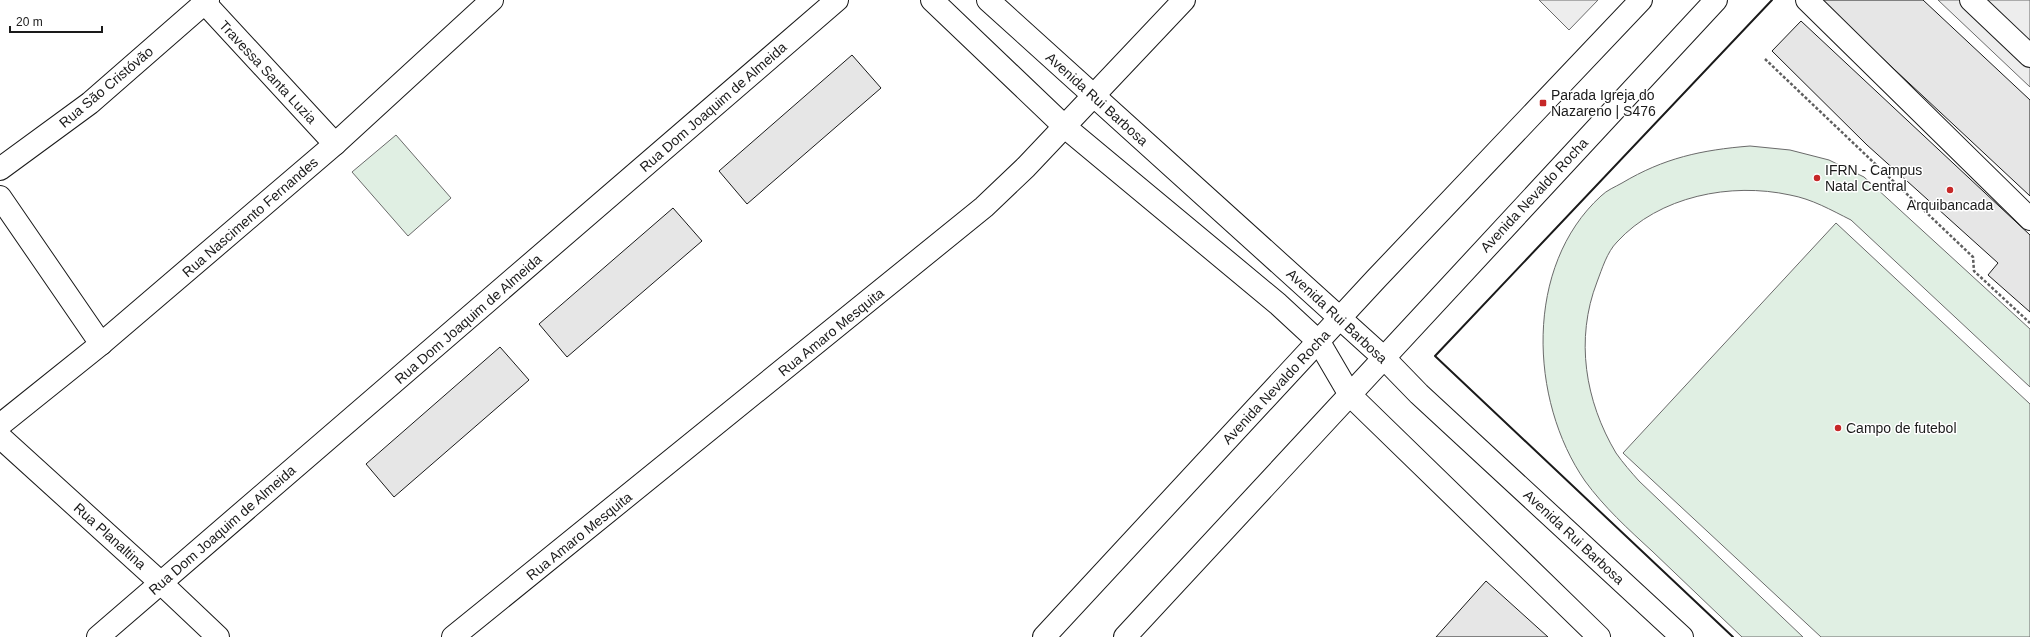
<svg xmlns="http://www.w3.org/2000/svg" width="2030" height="637" font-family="Arial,sans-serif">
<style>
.green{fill:#e0efe3;stroke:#6a6a6a}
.parking{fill:#ededed;stroke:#6a6a6a}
.building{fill:#e6e6e6;stroke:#1a1a1a}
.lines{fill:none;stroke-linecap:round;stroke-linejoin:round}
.minor-casing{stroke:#1a1a1a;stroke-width:24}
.major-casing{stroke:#1a1a1a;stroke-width:24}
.path{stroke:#5f5f5f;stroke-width:2.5;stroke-dasharray:3 2;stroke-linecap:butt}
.minor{stroke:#fff;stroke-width:22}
.major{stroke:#fff;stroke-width:22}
.wall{stroke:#1a1a1a;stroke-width:2}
.poi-dot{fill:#c62828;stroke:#fff;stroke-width:1.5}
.labels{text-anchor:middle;stroke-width:3;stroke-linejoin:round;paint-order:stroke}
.street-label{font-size:14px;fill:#1a1a1a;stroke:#fff}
.poi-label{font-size:14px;fill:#1a1a1a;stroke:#fff;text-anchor:start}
</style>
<rect width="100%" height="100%" fill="#fff"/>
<g class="green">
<polygon points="396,135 451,198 408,236 352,172"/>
<path d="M 1750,146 L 1790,150 L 1829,160 L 1864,177 L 2030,329 L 2030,387 L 1851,220 C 1831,210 1812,199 1790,195 C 1731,182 1659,196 1617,242 C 1607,252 1602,269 1597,282 C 1575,339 1585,401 1616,453 C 1623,463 1631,472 1639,481 L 1803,637 L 1742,637 C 1712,608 1682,580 1652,551 C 1628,529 1604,507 1585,481 C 1529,400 1524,266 1601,196 C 1607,190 1615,187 1622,183 C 1664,158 1701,150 1750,146 Z"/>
<polygon points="1836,223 2030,404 2030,637 1821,637 1623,453"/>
</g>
<g class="parking">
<polygon points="1539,0 1598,0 1569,30"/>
<polygon points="1938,0 2030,0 2030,87"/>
</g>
<g class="building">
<polygon points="1820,0 1923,0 2030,100 2030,196"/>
<polygon points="1801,21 2030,235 2030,312 1988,275 1998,263 1867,145 1772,51"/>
<polygon points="852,55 881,88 747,204 719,171"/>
<polygon points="673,208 702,241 567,357 539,324"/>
<polygon points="500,347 529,380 394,497 366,464"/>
<polygon points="1486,581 1548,637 1436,637"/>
</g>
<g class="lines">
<defs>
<g id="minor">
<polyline points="202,0 335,144"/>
<polyline points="1807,0 2030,219"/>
<polyline points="1971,0 2030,56"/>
<polyline points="0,169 90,103 208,0"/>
<polyline points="0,197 101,344"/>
<polyline points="0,425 101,344 335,144 492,0"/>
<polyline points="0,437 161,583 218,637"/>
<polyline points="98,637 837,0"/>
<polyline points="453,637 984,207 1026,167 1184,0"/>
</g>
<g id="major">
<polyline points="932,0 1065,127 1278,304 1319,342 1350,395 1599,637"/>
<polyline points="988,0 1384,358 1419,394 1682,637"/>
<polyline points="1044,637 1376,279 1641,0"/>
<polyline points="1125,637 1716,0"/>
</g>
</defs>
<use href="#minor" class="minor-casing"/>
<use href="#major" class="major-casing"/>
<polyline class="path" points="1765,59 1973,257 1974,271 2030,323"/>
<use href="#minor" class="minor"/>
<use href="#major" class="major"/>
<polyline class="wall" points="1733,637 1435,356 1772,0"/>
</g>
<g class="poi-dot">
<rect x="1539" y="99" width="8" height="8" rx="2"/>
<circle cx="1817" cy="178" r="4"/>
<circle cx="1950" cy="190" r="4"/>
<circle cx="1838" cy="428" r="4"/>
</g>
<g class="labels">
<g class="street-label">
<text transform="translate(268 72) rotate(47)" y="5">Travessa Santa Luzia</text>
<text transform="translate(106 87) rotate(-40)" y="5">Rua São Cristóvão</text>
<text transform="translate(1097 99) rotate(42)" y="5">Avenida Rui Barbosa</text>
<text transform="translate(713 107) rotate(-41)" y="5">Rua Dom Joaquim de Almeida</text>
<text transform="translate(1534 195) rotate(-47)" y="5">Avenida Nevaldo Rocha</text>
<text transform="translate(250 217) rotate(-41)" y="5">Rua Nascimento Fernandes</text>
<text transform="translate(1337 316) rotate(43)" y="5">Avenida Rui Barbosa</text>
<text transform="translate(468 319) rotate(-41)" y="5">Rua Dom Joaquim de Almeida</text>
<text transform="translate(831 332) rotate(-39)" y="5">Rua Amaro Mesquita</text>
<text transform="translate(1276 387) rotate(-47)" y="5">Avenida Nevaldo Rocha</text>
<text transform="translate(222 530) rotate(-41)" y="5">Rua Dom Joaquim de Almeida</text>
<text transform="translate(110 536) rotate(42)" y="5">Rua Planaltina</text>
<text transform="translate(579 536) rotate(-39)" y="5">Rua Amaro Mesquita</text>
<text transform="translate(1574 537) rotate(43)" y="5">Avenida Rui Barbosa</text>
</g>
<g class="poi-label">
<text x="1551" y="100">Parada Igreja do<tspan x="1551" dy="16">Nazareno | S476</tspan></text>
<text x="1825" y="175">IFRN - Campus<tspan x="1825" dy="16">Natal Central</tspan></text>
<text x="1950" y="210" text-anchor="middle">Arquibancada</text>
<text x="1846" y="433">Campo de futebol</text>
</g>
</g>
<path d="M10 26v6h92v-6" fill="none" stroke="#1a1a1a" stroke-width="2"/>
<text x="16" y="26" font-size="12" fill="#1a1a1a" stroke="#ffffff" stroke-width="3" paint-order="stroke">20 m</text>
</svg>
